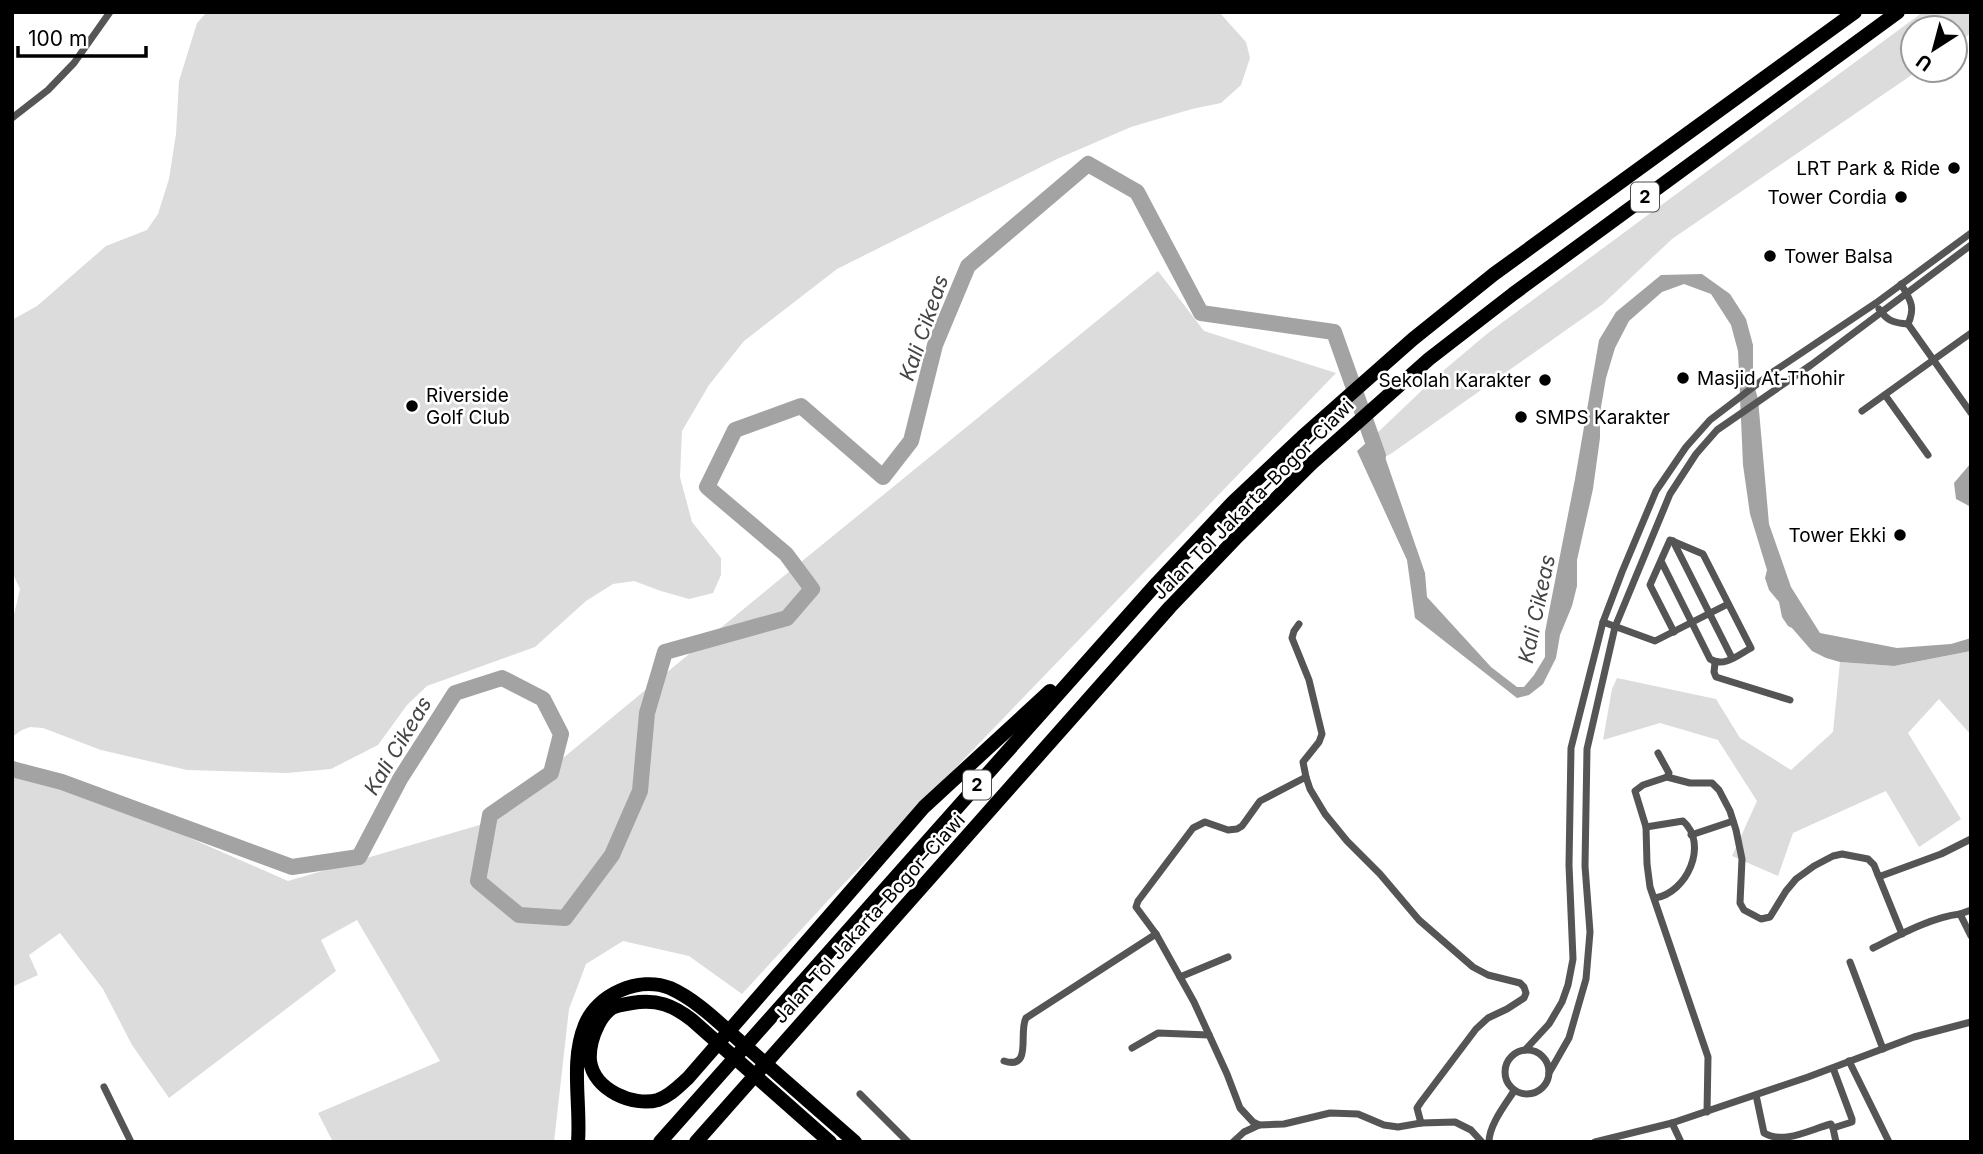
<svg xmlns="http://www.w3.org/2000/svg" width="1983" height="1154" font-family="Inter,sans-serif">
<style>
.green{fill:#dcdcdc}
.water{fill:#a3a3a3}
.lines{fill:none;stroke-linecap:round;stroke-linejoin:round}
.river{stroke:#a3a3a3;stroke-width:16}
.street{stroke:#555;stroke-width:7}
.highway{stroke:#000;stroke-width:14}
.poi-dot{fill:#000;stroke:#fff;stroke-width:2.5}
.labels{text-anchor:middle;stroke-width:5;stroke-linejoin:round;paint-order:stroke}
.shield{fill:#fff;stroke:#4c4c4c;stroke-width:2}
.shield-label{font-size:18px;font-weight:bold;fill:#000}
.poi-label{font-size:19px;fill:#000;stroke:#fff;text-anchor:end}
.street-label{font-size:19px;fill:#000;stroke:#fff}
.water-label{font-size:21px;font-style:italic;fill:#444;stroke:#fff}
</style>
<rect width="100%" height="100%" fill="#fff"/>
<g class="green">
<polygon points="207,12 1219,12 1246,42 1250,58 1241,85 1221,103 1192,109 1131,127 1057,159 837,269 744,341 709,385 682,431 680,477 692,522 721,558 721,575 713,593 689,599 661,591 634,581 613,584 586,601 535,647 427,686 407,705 378,745 331,769 287,773 187,770 101,750 43,728 30,727 22,730 12,737 12,623 20,589 12,572 12,320 37,306 106,246 147,230 158,214 169,179 176,134 179,81 197,23"/>
<polygon points="1923,12 1971,12 1971,33 1955,45 1955,28 1913,28 1913,70 1919,70 1672,239 1603,304 1392,453 1385,457 1375,435 1437,376 1488,333"/>
<polygon points="1158,271 1204,331 1336,373 833,895 742,994 689,956 623,941 586,964 569,1009 554,1142 333,1142 318,1113 440,1061 357,920 321,940 336,971 169,1098 132,1045 103,989 60,933 29,955 38,975 12,987 12,760 288,881 483,824 774,584"/>
<polygon points="1971,651 1971,735 1939,699 1908,733 1961,819 1919,847 1886,791 1793,833 1778,876 1732,856 1757,801 1718,740 1660,723 1603,740 1612,689 1617,678 1716,699 1740,738 1791,770 1833,732 1840,662 1894,666"/>
</g>
<g class="water">
<polygon points="1702,274 1730,294 1746,319 1753,345 1753,381 1758,399 1769,524 1791,587 1820,633 1897,648 1951,644 1971,638 1971,651 1894,666 1840,662 1826,658 1812,651 1792,628 1788,626 1782,617 1779,602 1769,590 1765,578 1767,570 1750,514 1743,465 1738,351 1731,325 1711,294 1684,284 1662,292 1629,321 1615,348 1606,378 1600,413 1600,438 1593,489 1577,560 1577,586 1572,606 1560,635 1556,658 1543,684 1529,695 1517,698 1415,618 1407,560 1357,451 1375,435 1385,457 1425,573 1427,597 1491,667 1517,687 1524,687 1534,675 1545,657 1545,632 1575,479 1599,340 1616,312 1661,275"/>
<polygon points="1971,463 1971,507 1956,499 1954,483"/>
</g>
<g class="lines">
<polyline class="river" points="12,769 62,782 292,867 359,857 400,779 455,693 502,678 543,699 561,734 551,773 490,815 478,881 519,915 565,918 612,855 640,791 647,713 665,652 787,618 812,589 786,554 707,487 735,430 801,406 883,477 911,441 935,345 968,266 1088,164 1137,192 1201,313 1334,332 1378,456"/>
<g class="street">
<polyline points="12,118 48,90 74,63 110,12"/>
<path d="M 1901,284 C 1910,300 1916,306 1908,324"/>
<path d="M 1879,309 C 1887,321 1894,323 1908,324"/>
<polyline points="1908,324 1971,413"/>
<polyline points="1885,395 1928,455"/>
<polyline points="1862,411 1971,333"/>
<polyline points="1673,541 1732,658"/>
<path d="M 1661,561 L 1710,659 C 1724,668 1738,655 1751,648 L 1703,554 L 1670,540 L 1650,585 L 1674,632"/>
<polyline points="1603,622 1655,641 1728,604"/>
<polyline points="1299,624 1294,631 1292,638 1309,680 1322,734 1319,742 1303,762 1306,777 1260,801 1242,826 1237,829 1228,830 1205,822 1193,828 1138,901 1136,907 1156,934 1194,1002 1227,1074 1240,1108 1253,1122 1259,1125 1284,1124 1330,1113 1358,1114 1384,1125 1398,1127 1421,1123 1455,1122 1471,1130 1482,1142"/>
<polyline points="1715,663 1714,672 1716,677 1790,700"/>
<polyline points="1658,753 1669,773 1667,777 1643,785 1635,791 1646,827 1647,864 1650,887 1708,1057 1707,1112"/>
<polyline points="1306,777 1310,789 1325,814 1347,841 1380,874 1419,920 1473,967 1488,975 1520,983 1524,987 1526,993 1524,998 1507,1009 1488,1018 1476,1029 1421,1102 1417,1108 1421,1123"/>
<polyline points="1667,777 1690,783 1712,783 1719,790 1730,811 1736,830 1742,859 1740,903 1744,910 1761,919 1770,917 1786,891 1796,879 1814,866 1833,856 1842,854 1868,859 1874,865 1878,875 1881,876 1941,854 1971,839"/>
<path d="M 1646,827 L 1683,821 C 1709,844 1687,893 1655,898"/>
<polyline points="1691,835 1733,821"/>
<polyline points="1878,875 1902,934"/>
<polyline points="1960,914 1971,910"/>
<path d="M 1873,948 C 1899,935 1932,917 1960,914 L 1971,936"/>
<polyline points="1850,962 1883,1049"/>
<polyline points="1180,977 1228,957"/>
<polyline points="1132,1048 1158,1033 1209,1035"/>
<circle cx="1527" cy="1072" r="22"/>
<polyline points="1525,1050 1549,1024 1562,1002 1568,985 1573,959 1569,865 1571,748 1603,622 1622,572 1656,491 1686,447 1710,420 1773,372 1876,303 1971,233"/>
<path d="M 1004,1061 C 1033,1070 1018,1033 1026,1018 L 1156,934"/>
<polyline points="1849,1061 1889,1142"/>
<polyline points="1549,1073 1569,1038 1586,979 1590,932 1585,866 1587,749 1615,627 1670,494 1696,454 1717,430 1811,365 1971,245"/>
<polyline points="104,1087 131,1142"/>
<polyline points="860,1094 908,1142"/>
<path d="M 1756,1095 L 1764,1133 C 1784,1145 1811,1129 1831,1124 L 1833,1128 L 1852,1122 L 1852,1119 L 1833,1068"/>
<polyline points="1672,1123 1681,1142"/>
<polyline points="1833,1128 1836,1142"/>
<polyline points="1233,1142 1244,1132 1259,1125"/>
<path d="M 1489,1142 C 1489,1125 1505,1105 1514,1091"/>
<polyline points="1595,1142 1672,1123 1808,1077 1914,1037 1971,1022"/>
</g>
<g class="highway">
<path d="M 578,1142 C 581,1104 570,1061 585,1025 C 597,994 639,976 670,988 C 697,1000 720,1024 742,1043 C 780,1076 817,1109 855,1142"/>
<polyline points="660,1142 1157,583 1233,502 1302,437 1413,339 1494,274 1855,12"/>
<polyline points="696,1142 1170,607 1238,536 1312,463 1429,359 1513,294 1898,12"/>
<path d="M 830,1142 L 692,1020 C 673,1005 657,999 632,1003 C 626,1004 617,1005 612,1008 C 606,1012 601,1019 598,1025 C 593,1035 589,1049 590,1061 C 594,1090 633,1107 658,1100 C 670,1096 679,1086 688,1078 L 924,807 L 1050,691"/>
</g>
</g>
<g class="poi-dot">
<circle cx="1954" cy="168" r="7"/>
<circle cx="1901" cy="197" r="7"/>
<circle cx="1770" cy="256" r="7"/>
<circle cx="1683" cy="378" r="7"/>
<circle cx="1545" cy="380" r="7"/>
<circle cx="412" cy="406" r="7"/>
<circle cx="1521" cy="417" r="7"/>
<circle cx="1900" cy="535" r="7"/>
</g>
<g class="labels">
<g class="shield">
<rect x="1631" y="182.5" width="28" height="29" rx="5"/>
<rect x="963" y="770.5" width="28" height="29" rx="5"/>
</g>
<g class="shield-label">
<text x="1645" y="203">2</text>
<text x="977" y="791">2</text>
</g>
<g class="poi-label">
<text x="1940" y="175">LRT Park &amp; Ride</text>
<text x="1887" y="204">Tower Cordia</text>
<text x="1784" y="263" text-anchor="start">Tower Balsa</text>
<text x="1697" y="385" text-anchor="start">Masjid At-Thohir</text>
<text x="1531" y="387">Sekolah Karakter</text>
<text x="426" y="402" text-anchor="start">Riverside<tspan x="426" dy="22">Golf Club</tspan></text>
<text x="1535" y="424" text-anchor="start">SMPS Karakter</text>
<text x="1886" y="542">Tower Ekki</text>
</g>
<g class="street-label">
<text transform="translate(1253 499) rotate(-45)" y="7">Jalan Tol Jakarta–Bogor–Ciawi</text>
<text transform="translate(869 918) rotate(-48)" y="7">Jalan Tol Jakarta–Bogor–Ciawi</text>
</g>
<g class="water-label">
<text transform="translate(924 328) rotate(-71)" y="7">Kali Cikeas</text>
<text transform="translate(1537 609) rotate(-78)" y="7">Kali Cikeas</text>
<text transform="translate(398 746) rotate(-59)" y="7">Kali Cikeas</text>
</g>
</g>
<rect width="1983" height="1154" fill="none" stroke="#000000" stroke-width="28"/>
<g transform="translate(1934 49) rotate(216)"><circle r="33" fill="#ffffff" stroke="#999999" stroke-width="2"/>
<path d="M0-5L12 26L0 18L-12 26Z" fill="#000000"/>
<text y="-10" font-size="19" font-weight="bold" text-anchor="middle" fill="#000000">U</text>
</g>
<path d="M18 46v10h128v-10" fill="none" stroke="#000000" stroke-width="3.5"/>
<text x="28" y="46" font-size="21" fill="#000000" stroke="#ffffff" stroke-width="5" paint-order="stroke">100 m</text>
</svg>
